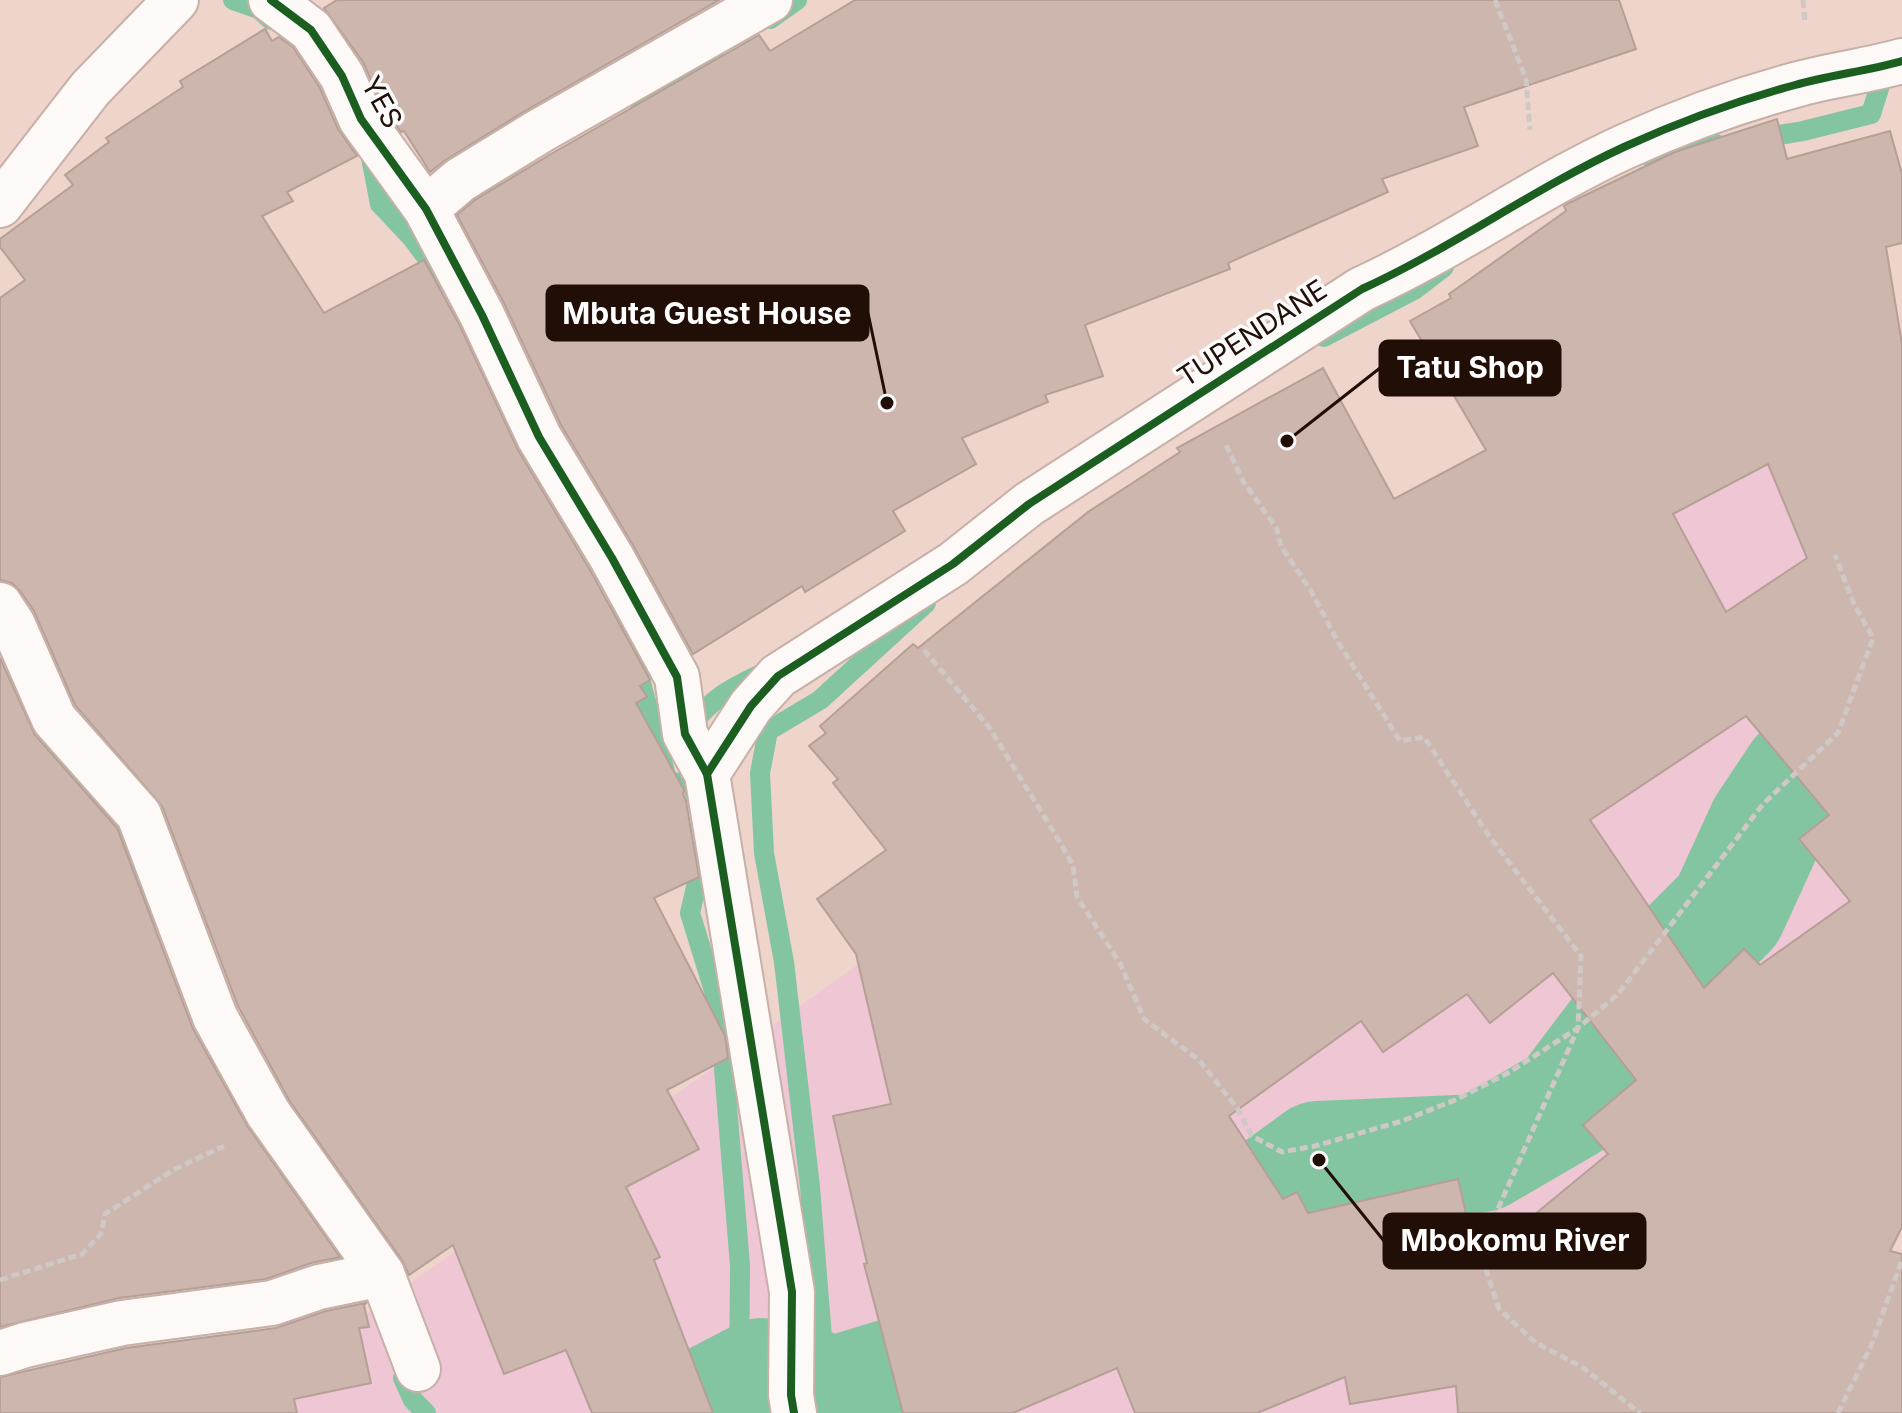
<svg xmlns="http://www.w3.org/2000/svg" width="1902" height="1413" font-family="Inter,sans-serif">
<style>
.green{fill:#efc6d4}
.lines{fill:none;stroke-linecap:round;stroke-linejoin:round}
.stream{stroke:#84c5a1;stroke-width:20}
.river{stroke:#84c5a1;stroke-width:118}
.building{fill:#ccb6ae;stroke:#b59f97;stroke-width:2;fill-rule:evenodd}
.street-casing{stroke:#c7b0a8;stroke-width:48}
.path{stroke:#cfc8c5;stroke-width:5;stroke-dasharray:8 4;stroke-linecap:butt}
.street{stroke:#fcf9f7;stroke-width:44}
.cycleway-casing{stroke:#fafafa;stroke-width:13}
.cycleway{stroke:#1b5e20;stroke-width:8}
.labels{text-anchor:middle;stroke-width:7;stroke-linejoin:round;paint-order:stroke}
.street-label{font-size:28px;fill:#210e06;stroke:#fafafa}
.leader{fill:none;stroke:#210e06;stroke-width:3}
.callout-dot{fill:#210e06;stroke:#fafafa;stroke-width:3}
.callout{fill:#210e06;stroke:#210e06;stroke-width:3}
.callout-label{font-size:30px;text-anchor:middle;font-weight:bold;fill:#fff}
</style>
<rect width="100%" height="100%" fill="#eed4cb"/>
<polygon class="green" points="1902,330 1902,1171 1484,1413 228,1413 984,875 1821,369"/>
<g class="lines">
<g class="stream">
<polyline points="233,0 259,9 271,20"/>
<polyline points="770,19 797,0"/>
<polyline points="640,104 713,55"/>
<polyline points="1756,139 1803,131 1871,114 1886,66"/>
<polyline points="369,147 380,204 412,238 443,279"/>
<polyline points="1649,156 1676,149 1716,144"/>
<polyline points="436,224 495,189"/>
<polyline points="1324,337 1414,290 1444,267"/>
<polyline points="620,605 668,783 692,782 697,801"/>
<path d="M 689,728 C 713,697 729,689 765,672"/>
<polyline points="51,730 61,775 102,805 127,861 158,919"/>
<polyline points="706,844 690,913 719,1007 740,1266 739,1398"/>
<polyline points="322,1218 344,1270 357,1278"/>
<polyline points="762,1377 769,1413"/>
<polyline points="403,1378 413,1400 426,1413"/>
<polyline points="828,1413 810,1187 784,962 764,853 760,773 768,731 820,700 926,603"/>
</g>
<polyline class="river" points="693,1413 762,1377 739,1398 808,1386 827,1398 918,1370 1045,1310 1190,1254 1319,1160 1481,1153 1567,1103 1666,972 1728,910 1766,827 1800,776 1892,687 1902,685"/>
</g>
<g class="building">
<polygon points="337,0 719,0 525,111 447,159 430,172 404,131 401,132 383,106 363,62 324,8"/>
<polygon points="855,0 1619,0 1636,49 1464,107 1478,146 1382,179 1388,192 1228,263 1230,269 1085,325 1103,376 1045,395 1048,402 962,438 976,464 893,511 905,531 805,592 802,586 693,654 633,545 561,425 504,303 457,215 475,200 551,154 759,35 770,51"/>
<polygon points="265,29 272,41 279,37 293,47 320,88 338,129 357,156 287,192 293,201 262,216 324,313 424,260 460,326 518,450 590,570 650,680 640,686 647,697 636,703 684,790 683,794 686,801 699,877 654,898 725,1036 728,1058 667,1090 699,1149 626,1187 660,1257 654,1260 713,1413 592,1413 566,1350 504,1374 453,1245 409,1275 402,1260 289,1100 238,1006 162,806 75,705 34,611 20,591 12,583 0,580 0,298 25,280 0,247 0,239 73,185 65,175 109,142 106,138 183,87 180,81"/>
<path d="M 1777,119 L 1787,159 L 1890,131 L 1902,174 L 1902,243 L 1886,247 L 1902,344 L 1902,1227 L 1890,1251 L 1902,1254 L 1902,1413 L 1458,1413 L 1456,1386 L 1350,1404 L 1345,1377 L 1257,1413 L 1135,1413 L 1117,1368 L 1013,1413 L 903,1413 L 864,1264 L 867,1263 L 833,1116 L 891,1104 L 856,954 L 817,899 L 886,850 L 833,783 L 838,779 L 809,746 L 826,733 L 820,726 L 913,644 L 918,648 L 1088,512 L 1180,452 L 1177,448 L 1323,368 L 1394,499 L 1486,450 L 1410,321 L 1451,298 L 1449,294 L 1566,211 L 1564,206 L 1569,203 L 1675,152 ZM 1768,464 L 1807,558 L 1726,612 L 1673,514 ZM 1746,716 L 1829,815 L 1799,839 L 1850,901 L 1760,965 L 1744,949 L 1704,988 L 1590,820 ZM 1553,973 L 1636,1080 L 1583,1125 L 1608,1154 L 1477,1262 L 1458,1179 L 1308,1213 L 1297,1192 L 1283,1199 L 1229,1116 L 1361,1021 L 1383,1052 L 1467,994 L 1490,1023 Z"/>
<polygon points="0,658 35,735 117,828 193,1029 248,1127 340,1257 311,1263 266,1279 119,1298 0,1327"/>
<polygon points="366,1303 364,1305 369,1327 359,1328 371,1383 294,1399 297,1413 0,1413 0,1377 126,1348 276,1328 326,1311"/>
</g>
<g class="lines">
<defs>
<g id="street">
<polyline points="271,0 311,30 342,76 361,119 426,209 482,315 539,437 612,558 677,677 685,734 707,774 792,1292 791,1395 794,1413"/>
<polyline points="0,205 90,89 176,0"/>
<polyline points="426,209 460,180 538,132 770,0"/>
<polyline points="0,605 13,625 54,719 139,815 215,1017 268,1113 382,1274 418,1369"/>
<path d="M 707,774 L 751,706 L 778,676 L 953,564 L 1029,504 L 1362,289 C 1452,248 1533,189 1624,147 C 1679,122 1736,101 1795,85 C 1830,75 1867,71 1902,61"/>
<polyline points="0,1353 25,1345 122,1323 272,1303 319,1287 382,1274"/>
</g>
</defs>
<use href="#street" class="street-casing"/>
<g class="path">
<polyline points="1495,0 1526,79 1530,130"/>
<polyline points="1803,0 1805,23"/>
<polyline points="1226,445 1243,481 1277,529 1281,546 1311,591 1338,642 1400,741 1424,737 1489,836 1581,956 1578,1028 1482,1245 1486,1270 1499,1309 1536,1343 1582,1367 1640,1413"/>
<polyline points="924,650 989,727 1055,834 1073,865 1077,897 1120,963 1144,1019 1199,1060 1237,1108 1252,1136 1282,1152 1315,1146 1402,1121 1455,1100 1508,1073 1578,1028 1618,994 1763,804 1838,733 1873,638 1853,602 1835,555"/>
<polyline points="0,1280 82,1254 101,1234 105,1214 173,1170 224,1146"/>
<polyline points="1838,1413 1871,1346 1902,1260"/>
</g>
<use href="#street" class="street"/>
<defs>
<g id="cycleway">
<polyline points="271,0 311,30 342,76 361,119 426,209 482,315 539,437 612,558 677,677 685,734 707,774 792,1292 791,1395 794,1413"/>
<path d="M 707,774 L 751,706 L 778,676 L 953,564 L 1029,504 L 1362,289 C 1452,248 1533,189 1624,147 C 1679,122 1736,101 1795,85 C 1830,75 1867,71 1902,61"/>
</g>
</defs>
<use href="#cycleway" class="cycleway-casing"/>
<use href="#cycleway" class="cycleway"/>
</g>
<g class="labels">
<g class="street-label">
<text transform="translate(382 102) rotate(61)" y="10">YES</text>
<text transform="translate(1252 333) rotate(-33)" y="10">TUPENDANE</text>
</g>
</g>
<path class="leader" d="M887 403L868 313M1287 441L1380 368M1319 1160L1384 1241"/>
<g class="callout-dot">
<circle cx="887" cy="403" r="8"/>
<circle cx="1287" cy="441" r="8"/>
<circle cx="1319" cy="1160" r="8"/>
</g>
<g class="callout">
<rect x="547" y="286" width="321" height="54" rx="8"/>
<rect x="1380" y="341" width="180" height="54" rx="8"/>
<rect x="1384" y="1214" width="261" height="54" rx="8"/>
</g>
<g class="callout-label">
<text x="707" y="324">Mbuta Guest House</text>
<text x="1470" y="378">Tatu Shop</text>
<text x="1515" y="1251">Mbokomu River</text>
</g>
</svg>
